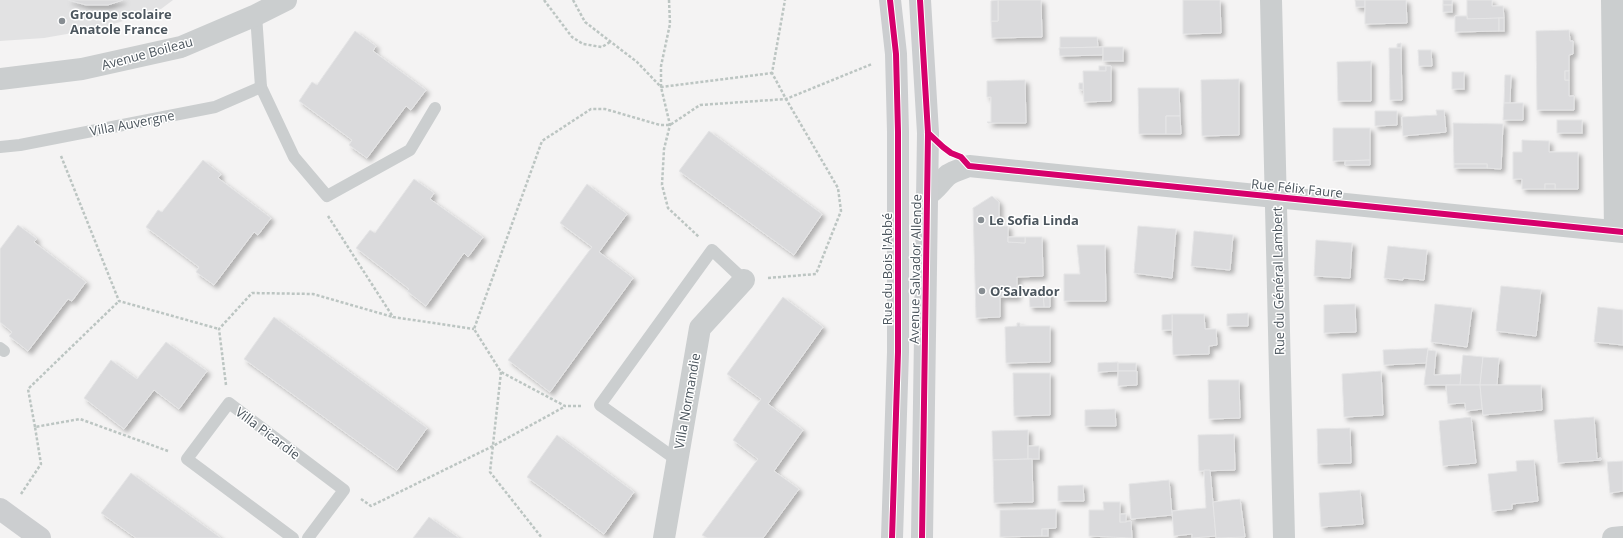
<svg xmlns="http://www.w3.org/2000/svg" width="1623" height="538" font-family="'Open Sans',sans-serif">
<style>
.education{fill:#e2e2e3}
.building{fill:#dadadc;stroke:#e5e5e6;filter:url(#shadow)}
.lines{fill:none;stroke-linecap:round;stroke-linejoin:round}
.path{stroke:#bcc5c2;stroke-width:2.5;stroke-dasharray:3 2;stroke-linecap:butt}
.service{stroke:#cbcecf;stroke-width:12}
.minor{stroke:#cbcecf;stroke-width:22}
.secondary{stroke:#ccced0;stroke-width:22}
.cycleway-casing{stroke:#fff;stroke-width:8}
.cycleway{stroke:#d6006c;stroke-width:6}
.poi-dot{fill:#878d92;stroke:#fff;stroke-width:1.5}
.labels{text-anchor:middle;stroke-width:3;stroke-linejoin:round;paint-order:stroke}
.poi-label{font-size:13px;font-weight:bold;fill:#4c565e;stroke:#fff;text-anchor:start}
.street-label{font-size:13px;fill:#4c565e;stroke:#fff}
</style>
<defs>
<filter id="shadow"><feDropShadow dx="3.5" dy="3.5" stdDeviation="2" flood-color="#0004"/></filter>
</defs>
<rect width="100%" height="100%" fill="#f4f3f3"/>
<polygon class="education" points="0,0 173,0 161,9 101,28 44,38 0,41"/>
<g class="building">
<polygon points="68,0 123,0 108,5 86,5"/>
<polygon points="998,0 1041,0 1042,37 992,38 991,21 998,21"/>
<polygon points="998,0 998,21 991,21 991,1"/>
<polygon points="1183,0 1220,0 1221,33 1183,34"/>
<polygon points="1355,0 1365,0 1365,7 1356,7"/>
<polygon points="1365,0 1406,0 1407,23 1365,24"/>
<rect x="1443" y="0" width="9" height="5"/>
<polygon points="1467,0 1492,0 1492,6 1503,6 1504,18 1467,19"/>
<rect x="1443" y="5" width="9" height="7"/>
<polygon points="1455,16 1467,16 1467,19 1499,18 1499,31 1455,32"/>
<rect x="1499" y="18" width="5" height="13"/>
<polygon points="1569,30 1570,41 1573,41 1573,54 1569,55 1569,71 1565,71 1565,80 1569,80 1569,96 1574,96 1574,110 1537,110 1536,31"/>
<polygon points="355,31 376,46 373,51 426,90 411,110 406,106 367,158 349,145 352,140 299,101 312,82 317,85"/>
<polygon points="1060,37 1097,37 1098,47 1060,48"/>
<polygon points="1401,43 1401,48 1397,48 1397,44"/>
<polygon points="1103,47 1103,55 1060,56 1059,48"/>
<rect x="1103" y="47" width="20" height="14"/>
<polygon points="1389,48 1401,48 1402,100 1390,100"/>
<polygon points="1418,50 1431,50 1432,66 1419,66"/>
<polygon points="1371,61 1371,101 1338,101 1337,62"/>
<rect x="1099" y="66" width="7" height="5"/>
<polygon points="1106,66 1111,66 1111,101 1084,102 1083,71 1106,71"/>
<rect x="1565" y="71" width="4" height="9"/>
<rect x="1452" y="72" width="12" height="17"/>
<polygon points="1505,75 1511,75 1510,103 1504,103"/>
<polygon points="1239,79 1239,135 1202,136 1201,80"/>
<polygon points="1025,80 1026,123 988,123 987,122 991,122 991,97 987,97 987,81"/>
<polygon points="1079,83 1083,83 1083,90 1079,89"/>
<polygon points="1138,88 1179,88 1180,116 1166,116 1166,134 1139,134"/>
<polygon points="1504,103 1523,103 1523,120 1503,120"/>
<polygon points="1436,110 1444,110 1446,132 1403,136 1402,117 1437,115"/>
<polygon points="1375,111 1397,111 1397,125 1375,126"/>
<polygon points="1166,116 1180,116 1181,134 1166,134"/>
<rect x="1557" y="120" width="25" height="13"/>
<polygon points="1453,123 1503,124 1501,169 1487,168 1487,164 1454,164"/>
<polygon points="1333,128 1370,128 1370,160 1333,161"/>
<polygon points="709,131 822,214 794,255 679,171"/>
<polygon points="1522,140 1549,141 1549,152 1578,152 1578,189 1555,189 1555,184 1545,184 1545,189 1522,189 1522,179 1513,179 1513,152 1522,152"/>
<polygon points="203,160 221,174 218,178 271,218 258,235 254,232 214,285 196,272 199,267 146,227 158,210 162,212"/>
<polygon points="1370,160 1370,165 1345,165 1345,161"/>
<rect x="1454" y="164" width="33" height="4"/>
<polygon points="414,179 434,193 430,199 483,237 468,257 464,253 426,306 407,291 409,289 356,248 370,230 375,233"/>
<polygon points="587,184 627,214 599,252 633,278 550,392 508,360 592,247 560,223"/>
<rect x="1545" y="184" width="10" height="5"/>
<polygon points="992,196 999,202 999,226 1008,226 1008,242 1025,243 1025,237 1042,237 1043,276 1017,277 1017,297 1000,297 1000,317 976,318 973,208"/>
<polygon points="18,225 37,239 34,242 86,282 72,301 68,299 28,351 9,336 12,332 0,322 0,249"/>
<polygon points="1138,226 1176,229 1172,278 1134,273"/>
<polygon points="1194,231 1233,235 1230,270 1191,266"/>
<polygon points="1008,237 1025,237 1025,243 1008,242"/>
<polygon points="1316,240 1352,243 1350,278 1314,276"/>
<polygon points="1077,245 1105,245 1106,301 1064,301 1064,274 1080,274"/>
<polygon points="1388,246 1427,250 1424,280 1403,278 1403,280 1384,278"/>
<polygon points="1501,286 1541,290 1536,336 1496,331"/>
<polygon points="1050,290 1050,307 1044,307 1043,291"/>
<polygon points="1029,291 1043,291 1044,307 1030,307"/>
<polygon points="783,297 823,327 768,404 803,430 774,471 799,489 763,538 707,538 702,535 758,459 733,440 761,399 727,374"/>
<polygon points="1355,304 1356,332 1324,333 1324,305"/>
<polygon points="1435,304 1472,308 1467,347 1431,342"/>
<polygon points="1598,307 1623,310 1623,345 1594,342"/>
<polygon points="1248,313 1248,326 1227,326 1227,314"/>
<polygon points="1172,314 1204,314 1205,329 1216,329 1217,345 1209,346 1209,354 1173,355"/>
<polygon points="1172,314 1172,330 1162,330 1162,315"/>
<polygon points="274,317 427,428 397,470 244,359"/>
<polygon points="1017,323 1020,323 1020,326 1050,326 1050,362 1006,363 1005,327 1017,326"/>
<polygon points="166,342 207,371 179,409 154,390 124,429 84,398 111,360 137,379"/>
<polygon points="1428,348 1426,363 1384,365 1383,350"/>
<polygon points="1428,350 1436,351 1434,375 1461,374 1460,385 1424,385"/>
<polygon points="1463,355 1483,357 1480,385 1460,385"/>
<polygon points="1483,357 1499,358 1497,385 1480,385"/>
<polygon points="1118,362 1118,371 1098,372 1098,363"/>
<rect x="1118" y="363" width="18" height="8"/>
<polygon points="1118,371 1137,371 1137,385 1118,386"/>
<polygon points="1381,371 1383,415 1344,417 1342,374"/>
<polygon points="1013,373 1050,373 1050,415 1014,416"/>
<polygon points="1208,380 1239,380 1240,418 1209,419"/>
<polygon points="1446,385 1480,385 1482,409 1466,411 1465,403 1448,404"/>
<polygon points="1480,385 1541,385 1542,410 1483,415"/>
<polygon points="1115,409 1116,426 1085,426 1085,410"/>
<polygon points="1471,417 1476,463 1443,466 1439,421"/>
<polygon points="1594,417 1597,459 1601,458 1601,460 1558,463 1554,420"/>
<polygon points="1350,428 1351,463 1318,464 1317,429"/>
<polygon points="1028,430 1028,459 993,460 992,431"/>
<polygon points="1234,434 1235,470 1199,471 1198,435"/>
<polygon points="557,435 634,492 604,534 527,477"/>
<rect x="1028" y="446" width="11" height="13"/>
<polygon points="1032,459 1033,502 994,503 993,460"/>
<polygon points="1534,460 1538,501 1512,504 1512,509 1492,511 1488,474 1517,471 1516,461"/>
<polygon points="1623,461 1623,491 1610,493 1607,462"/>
<polygon points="1204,470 1210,470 1216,536 1192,538 1192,534 1174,536 1172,511 1206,508"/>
<polygon points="131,473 221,538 136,538 101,513"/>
<polygon points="1169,480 1172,515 1131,519 1129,484"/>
<polygon points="1083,485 1084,501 1058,501 1058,486"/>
<polygon points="1360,490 1363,524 1321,527 1319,493"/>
<polygon points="1240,499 1245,537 1216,538 1213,502"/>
<polygon points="1103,502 1120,502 1120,522 1131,521 1132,538 1089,536 1089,510 1104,510"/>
<polygon points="1056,509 1056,528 1042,529 1042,536 1000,537 1000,510"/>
<rect x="1120" y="514" width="6" height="8"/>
<polygon points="429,517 459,538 413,538"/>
<rect x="1042" y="529" width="6" height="7"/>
</g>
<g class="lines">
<g class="path">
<polyline points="544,0 572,37 583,44 602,47 610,42"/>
<polyline points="573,0 585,22 637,62 661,87 772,73"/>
<polyline points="669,0 670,24 661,66 661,87 670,125 664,149 662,185 668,208 699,237"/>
<polyline points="61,156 119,301 219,329"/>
<polyline points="328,216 393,317 474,329"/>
<polyline points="768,278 816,274 841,211 838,188 786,99 772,73 785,0"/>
<polyline points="501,372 490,472 542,538"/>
<polyline points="226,385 219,329 252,293 313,294 393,317"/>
<polyline points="581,406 565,406 501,372 474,329 542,141 591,109 605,109 660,125 670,125 700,105 786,99 872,64"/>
<polyline points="35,427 28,389 119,301"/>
<polyline points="21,494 41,464 35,427 80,419 168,451"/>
<polyline points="361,499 371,506 493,446 564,407"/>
</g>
<g class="service">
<polyline points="256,15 261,87 294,157 327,196 410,150 435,108"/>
<polyline points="0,147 20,145 215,107 261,87"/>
<polyline points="0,348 4,351"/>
<polyline points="677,460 600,405 712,250 744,280"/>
<polyline points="293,538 187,459 229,403 344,490 308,538"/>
</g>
<g class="minor">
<polyline points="1271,0 1284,538"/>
<polyline points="1612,0 1615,231"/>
<polyline points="0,79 82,69 181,47 256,15 286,0"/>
<path d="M 927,195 C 936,190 940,182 948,175 C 954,171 962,169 969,166 L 1623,232"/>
<polyline points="664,538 700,328 744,280"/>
<polyline points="1613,538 1623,537"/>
</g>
<g class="secondary">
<polyline points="890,0 896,54 898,132 898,352 892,538"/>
<polyline points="920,0 928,133 922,538"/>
<polyline points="0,509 40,538"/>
</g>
<defs>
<g id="cycleway">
<polyline points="890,0 896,54 898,132 898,352 892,538"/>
<polyline points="920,0 928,133 922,538"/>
<polyline points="928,133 943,147 951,153 961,157 969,166 1623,232"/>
</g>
</defs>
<use href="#cycleway" class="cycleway-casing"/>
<use href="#cycleway" class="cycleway"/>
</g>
<g class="poi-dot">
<circle cx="62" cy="21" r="4"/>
<circle cx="981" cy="220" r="4"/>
<circle cx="982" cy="291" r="4"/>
</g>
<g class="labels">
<g class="poi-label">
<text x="70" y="19">Groupe scolaire<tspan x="70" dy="15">Anatole France</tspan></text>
<text x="989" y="225">Le Sofia Linda</text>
<text x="990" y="296">O’Salvador</text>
</g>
<g class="street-label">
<text transform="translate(147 53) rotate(-15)" y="5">Avenue Boileau</text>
<text transform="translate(132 123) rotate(-11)" y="5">Villa Auvergne</text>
<text transform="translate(1297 188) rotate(6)" y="5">Rue Félix Faure</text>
<text transform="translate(887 269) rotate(-90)" y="5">Rue du Bois l'Abbé</text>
<text transform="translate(915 269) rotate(-89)" y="5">Avenue Salvador Allende</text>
<text transform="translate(1278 281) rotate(-91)" y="5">Rue du Général Lambert</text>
<text transform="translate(687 401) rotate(-80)" y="5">Villa Normandie</text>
<text transform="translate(268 433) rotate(37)" y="5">Villa Picardie</text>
</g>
</g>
</svg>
